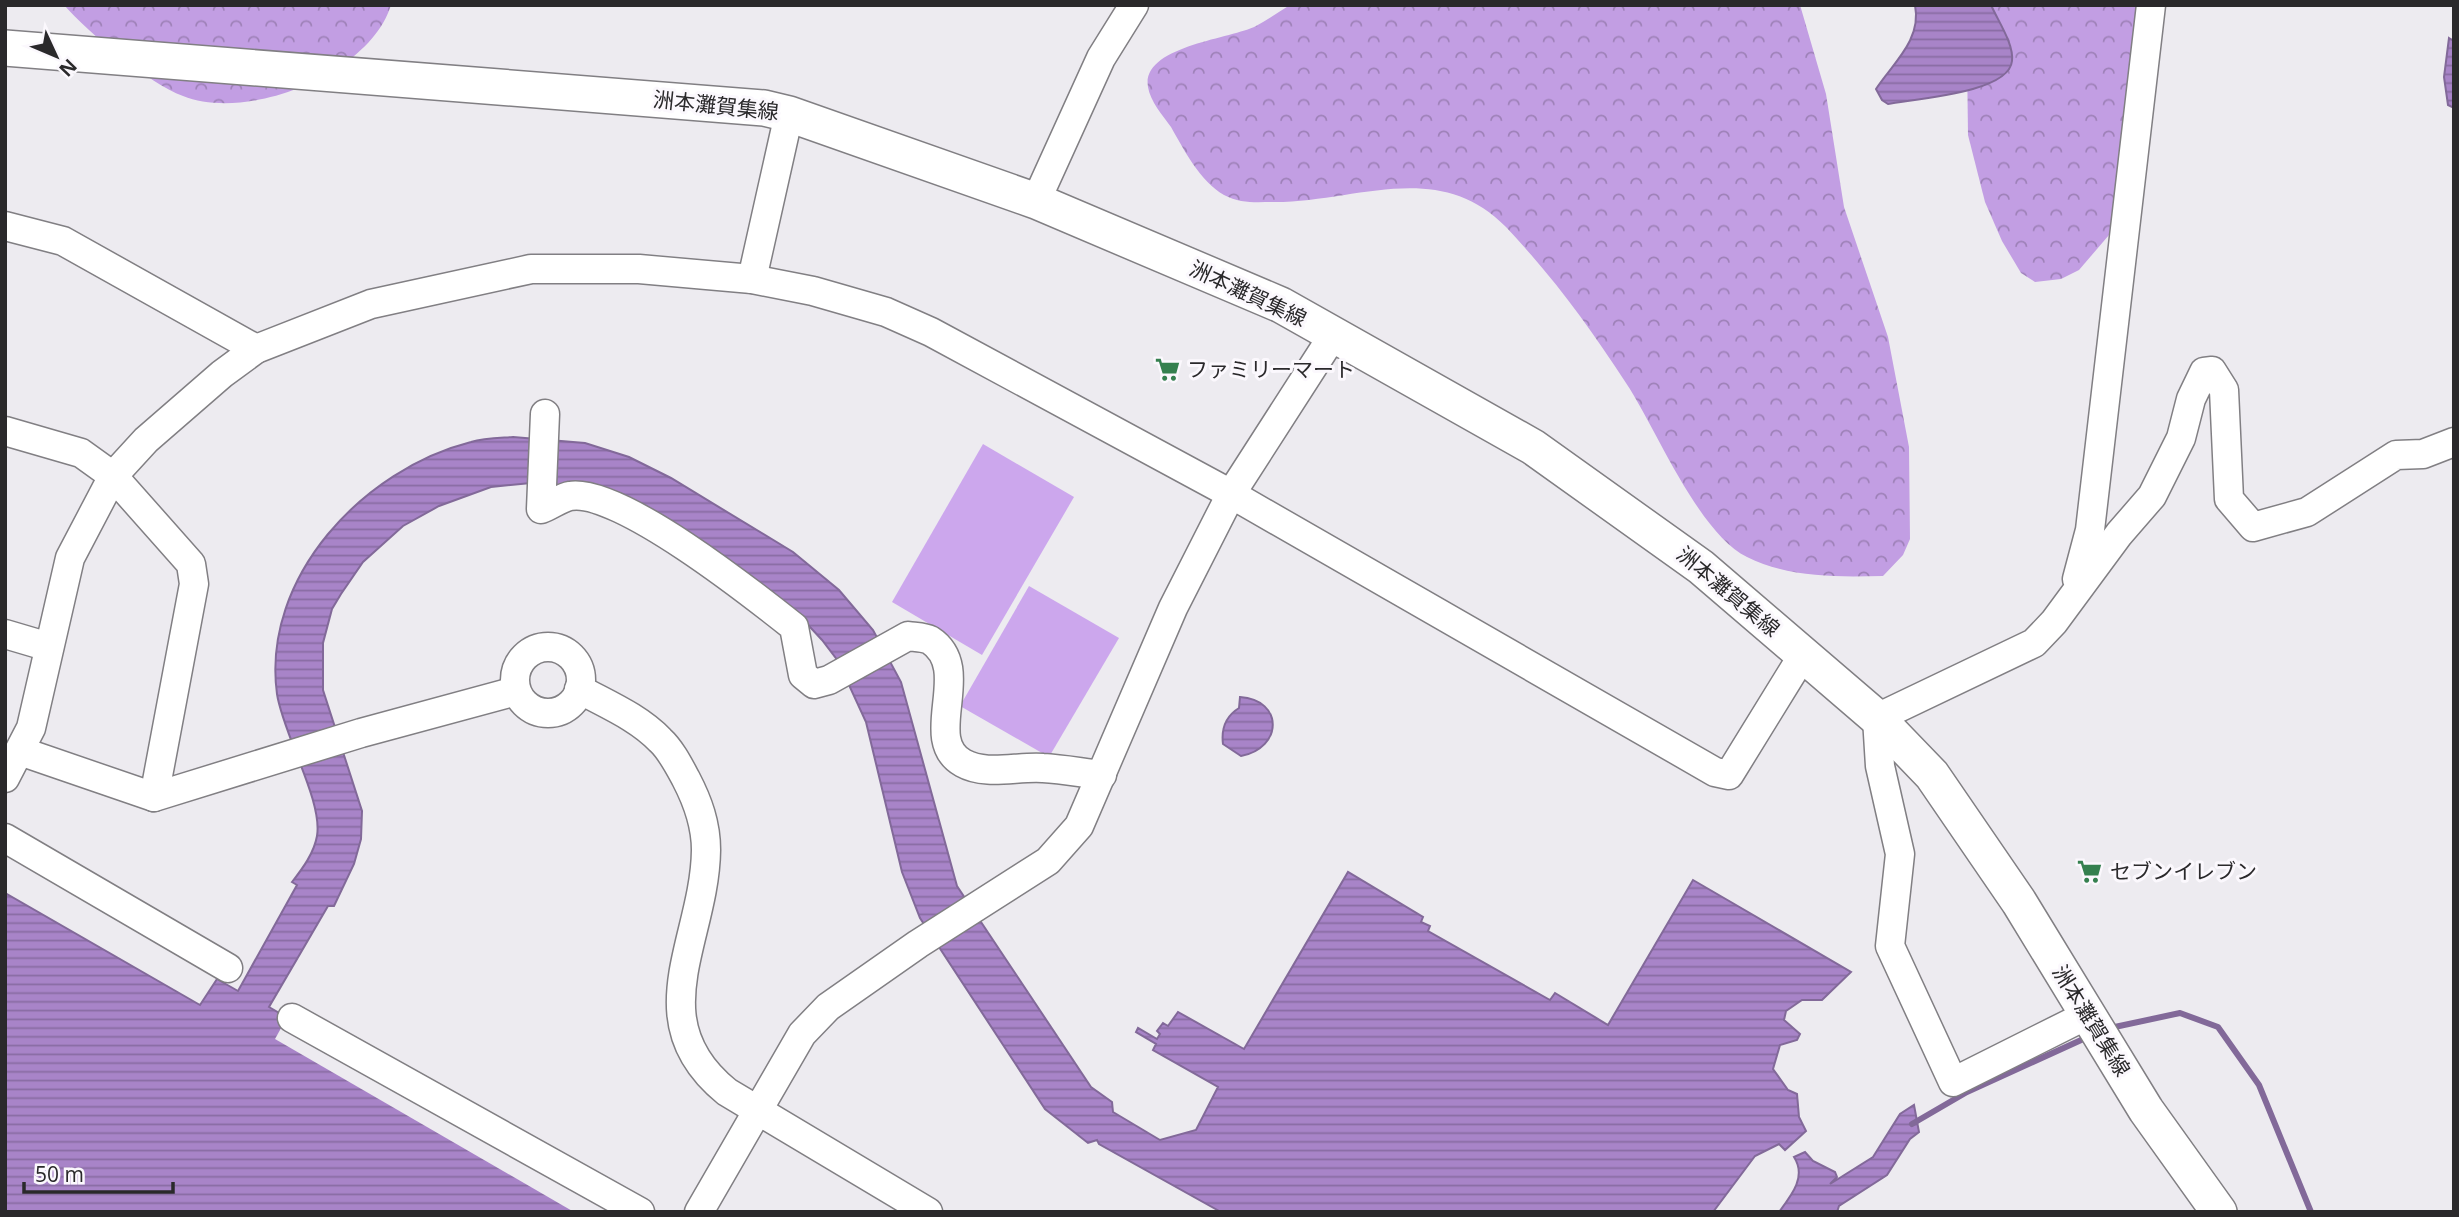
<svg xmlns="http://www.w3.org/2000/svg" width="2459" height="1217" font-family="'Open Sans','Noto Sans JP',sans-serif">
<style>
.forest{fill:url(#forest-crowns)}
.garden{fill:#cca7ed}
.water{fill:url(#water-rules);stroke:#826999;stroke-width:2}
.pier{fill:#edebf0}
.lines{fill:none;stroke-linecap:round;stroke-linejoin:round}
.stream{stroke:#826999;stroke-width:6}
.minor-casing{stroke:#817f83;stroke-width:31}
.major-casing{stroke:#817f83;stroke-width:38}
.minor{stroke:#fff;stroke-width:28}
.major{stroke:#fff;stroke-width:35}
.labels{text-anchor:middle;stroke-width:6;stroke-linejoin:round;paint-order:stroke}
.street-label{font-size:21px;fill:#2a292b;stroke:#fbf8fd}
.poi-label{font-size:21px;fill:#2a292b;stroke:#fbf8fd;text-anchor:start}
</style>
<defs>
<pattern id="forest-crowns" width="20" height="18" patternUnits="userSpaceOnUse" patternTransform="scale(1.75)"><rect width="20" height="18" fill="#c29ee3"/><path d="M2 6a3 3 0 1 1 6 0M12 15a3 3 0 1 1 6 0" fill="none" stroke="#9e81b8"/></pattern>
<pattern id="water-rules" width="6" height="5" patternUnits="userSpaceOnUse" patternTransform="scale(1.75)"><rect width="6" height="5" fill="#a884c8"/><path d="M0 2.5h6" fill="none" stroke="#896ca3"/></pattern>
</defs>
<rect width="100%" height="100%" fill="#edebf0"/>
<g class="forest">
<path d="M 64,5 L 391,5 C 370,74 248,122 183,96 C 148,83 89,33 64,5 Z"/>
<path d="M 1290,5 L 1800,5 L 1826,94 L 1844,207 L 1888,337 L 1909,447 L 1910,539 L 1903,555 L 1883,576 C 1837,577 1789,578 1747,557 C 1698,533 1656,428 1626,383 C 1589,326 1553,277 1506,227 C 1439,158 1356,202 1275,202 C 1256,202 1241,204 1224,195 C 1200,181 1184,150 1171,127 C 1163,116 1150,101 1148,87 C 1141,46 1231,39 1256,26 C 1267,20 1279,12 1290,5 Z"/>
<polygon points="1982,5 2162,5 2135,160 2109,235 2079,270 2061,279 2035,282 2021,273 2002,241 1985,202 1968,135 1967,57"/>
</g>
<g class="garden">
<polygon points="983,444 1074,497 982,655 892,602"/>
<polygon points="1029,586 1119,638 1049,757 960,706"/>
</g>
<g class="water">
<path d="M 1915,5 L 1991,5 C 1998,21 2014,44 2012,61 C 2009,93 1914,99 1888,104 L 1882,100 L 1876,89 C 1893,63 1922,40 1915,5 Z"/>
<polygon points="2449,38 2454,41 2454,108 2448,105 2444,77"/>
<path d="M 513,437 L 585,443 L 629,457 L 671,478 L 793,552 L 839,590 L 873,630 L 901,682 L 957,886 L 1091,1087 L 1112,1102 L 1113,1112 L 1160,1140 L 1196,1130 L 1218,1087 L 1153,1050 L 1156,1044 L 1136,1032 L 1138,1028 L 1157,1039 L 1160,1034 L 1157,1031 L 1163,1023 L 1168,1026 L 1178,1012 L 1244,1049 L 1348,872 L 1423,917 L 1421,922 L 1430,926 L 1428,931 L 1550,1000 L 1555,993 L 1608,1025 L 1693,880 L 1851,972 L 1822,1000 L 1802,1000 L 1786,1011 L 1784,1020 L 1800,1034 L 1797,1040 L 1780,1045 L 1773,1069 L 1788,1090 L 1797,1094 L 1799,1117 L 1806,1131 L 1785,1150 L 1779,1144 L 1755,1156 L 1713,1212 L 1221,1212 L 1099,1144 L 1097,1140 L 1088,1143 L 1045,1109 L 920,918 L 902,872 L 866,722 L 838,661 L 822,640 L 798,614 L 582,489 L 531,483 L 491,487 L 439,506 L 403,526 L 363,562 L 341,594 L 332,609 L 323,643 L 323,690 L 362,811 L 361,839 L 354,864 L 334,906 L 328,906 L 269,1007 L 620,1212 L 5,1212 L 5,893 L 200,1005 L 217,979 L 238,991 L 297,885 L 292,882 C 303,868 314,853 317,836 C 323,801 283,734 277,694 C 261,577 364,469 471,442 C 484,438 499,438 513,437 Z"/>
<path d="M 1240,697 C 1284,700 1283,748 1241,756 L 1223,744 C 1221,728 1226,716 1239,708 Z"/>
<path d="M 1914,1105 L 1919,1132 L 1910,1139 L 1887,1175 L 1839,1206 L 1837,1212 L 1779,1212 C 1791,1196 1807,1177 1794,1157 L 1805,1152 L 1813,1161 L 1835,1172 L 1837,1177 L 1830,1184 L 1873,1157 L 1900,1114 Z"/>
</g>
<polygon class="pier" points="285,1021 614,1212 574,1212 275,1039"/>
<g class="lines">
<g class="stream">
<polyline points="2110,1028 2180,1013 2218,1027 2259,1085 2311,1212"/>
<polyline points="1912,1124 1967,1092 2090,1036"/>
</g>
<defs>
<g id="minor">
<polyline points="1036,201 1101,58 1134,5"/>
<polyline points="5,226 63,241 256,349"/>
<polyline points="752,279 789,114"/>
<path d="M 545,414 L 541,509 C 550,506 562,497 570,496 C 618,487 755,596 794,627 L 803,675 L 814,684 L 829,680 L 908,636 C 914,637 924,637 930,640 C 975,669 920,739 963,763 C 986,776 1017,766 1043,768 C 1063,769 1083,773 1102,775"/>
<polyline points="5,431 81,453 113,476 191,564 194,584 154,797"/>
<polyline points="2077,579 2090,530 2151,5"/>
<polyline points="5,634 49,647"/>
<circle cx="548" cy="680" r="33"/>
<path d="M 579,689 C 606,704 638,717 660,740 C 671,750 679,766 686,779 C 698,802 706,824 706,850 C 705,940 638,1020 727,1092 L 928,1212"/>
<polyline points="20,751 154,797 361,733 516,691"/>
<polyline points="5,778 31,728 70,558 113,476 146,440 222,374 256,349 371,304 531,269 639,269 752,279 813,291 886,312 931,332 1231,494 1715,772 1729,775 1803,655"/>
<polyline points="5,838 228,968"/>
<polyline points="2087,1015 1953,1082 1890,946 1900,854 1880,766 1877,718 2034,643 2054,622 2119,534 2152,496 2181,438 2191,399 2204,372 2212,371 2224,390 2229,499 2253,527 2307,512 2396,455 2423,454 2454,442"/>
<polyline points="292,1018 640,1212"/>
<polyline points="699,1212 802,1034 828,1007 918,944 1048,861 1079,826 1173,608 1231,494 1332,337"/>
</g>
<polyline id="major" points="5,48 764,108 789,114 1036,201 1281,305 1533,447 1701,567 1877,718 1932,775 2019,902 2146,1110 2219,1212"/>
</defs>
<use href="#minor" class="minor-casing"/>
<use href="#major" class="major-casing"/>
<use href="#minor" class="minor"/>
<use href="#major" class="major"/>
</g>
<defs>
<symbol id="supermarket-bare" viewBox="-9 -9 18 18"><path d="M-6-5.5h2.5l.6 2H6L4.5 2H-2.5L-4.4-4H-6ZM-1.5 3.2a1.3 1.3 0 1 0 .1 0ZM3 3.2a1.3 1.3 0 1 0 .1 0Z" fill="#35804f" stroke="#fbf8fd" stroke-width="2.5" paint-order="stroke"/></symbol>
</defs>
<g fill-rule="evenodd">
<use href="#supermarket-bare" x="1150" y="352" width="35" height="35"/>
<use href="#supermarket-bare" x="2072" y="854" width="35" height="35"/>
</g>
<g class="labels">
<g class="street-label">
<text transform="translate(716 106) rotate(6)" y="7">洲本灘賀集線</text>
<text transform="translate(1248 294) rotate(25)" y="7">洲本灘賀集線</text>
<text transform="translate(1728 592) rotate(40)" y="7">洲本灘賀集線</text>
<text transform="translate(2091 1021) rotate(58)" y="7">洲本灘賀集線</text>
</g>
<g class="poi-label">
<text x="1187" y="377">ファミリーマート</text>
<text x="2110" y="879">セブンイレブン</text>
</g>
</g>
<rect width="2459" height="1217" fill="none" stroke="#2a292b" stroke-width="14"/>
<g transform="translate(56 56) rotate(134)" stroke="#fbf8fd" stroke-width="5" paint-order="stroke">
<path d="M0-5L12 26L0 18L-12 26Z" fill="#2a292b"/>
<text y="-10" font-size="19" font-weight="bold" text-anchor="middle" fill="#2a292b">N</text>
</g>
<path d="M24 1182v10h149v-10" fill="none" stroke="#2a292b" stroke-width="3.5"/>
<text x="35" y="1182" font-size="21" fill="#2a292b" stroke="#fbf8fd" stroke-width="5" paint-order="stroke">50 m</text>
</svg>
